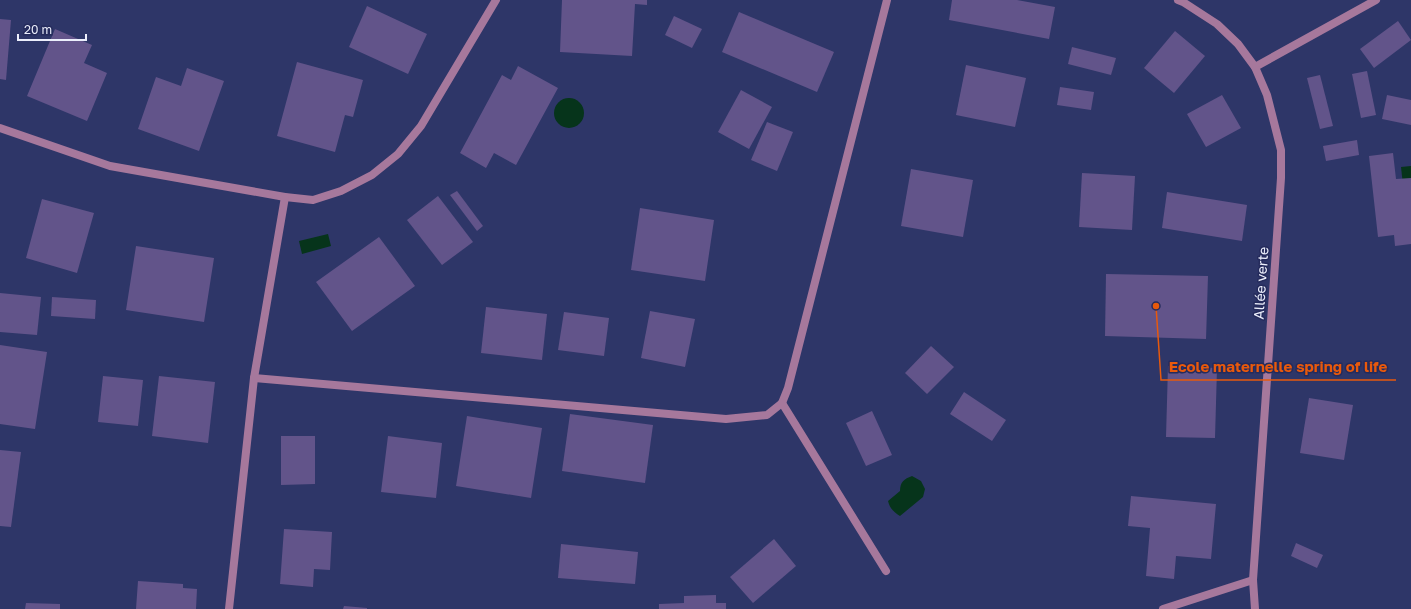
<svg xmlns="http://www.w3.org/2000/svg" width="1411" height="609" font-family="'Golos Text',sans-serif">
<style>
.water{fill:#06341b}
.building{fill:#62548a}
.lines{fill:none;stroke-linecap:round;stroke-linejoin:round}
.service{stroke:#a6789c;stroke-width:8}
.minor{stroke:#a6789c;stroke-width:8}
.tertiary{stroke:#a6789c;stroke-width:8}
.labels{text-anchor:middle;stroke-width:3;stroke-linejoin:round;paint-order:stroke}
.street-label{font-size:14px;fill:#eceffc;stroke:#252b5c}
.leader{fill:none;stroke:#e8590c;stroke-width:1.5}
.callout-dot{fill:#e8590c;stroke:#252b5c;stroke-width:1.5}
.callout-label{font-size:15px;text-anchor:middle;font-weight:bold;fill:#e8590c;stroke:#252b5c;stroke-width:3;stroke-linejoin:round;paint-order:stroke}
</style>
<rect width="100%" height="100%" fill="#2e3668"/>
<g class="water">
<circle cx="569" cy="113" r="15"/>
<polygon points="1411,166 1411,184 1403,185 1401,167"/>
<polygon points="328,234 331,246 302,254 299,241"/>
<path d="M 912,476 L 921,481 L 925,489 L 923,497 L 900,516 C 894,512 890,509 888,501 L 900,491 C 900,482 904,479 912,476 Z"/>
</g>
<g class="building">
<polygon points="562,0 647,0 647,5 635,4 632,56 560,52"/>
<polygon points="952,0 1017,0 1055,7 1049,39 949,20"/>
<polygon points="367,6 427,34 408,74 349,47"/>
<polygon points="739,12 834,52 817,92 722,52"/>
<polygon points="674,16 702,29 692,48 665,35"/>
<polygon points="0,19 11,20 6,80 0,79"/>
<polygon points="1398,21 1411,40 1374,68 1360,49"/>
<polygon points="55,29 92,45 84,63 107,73 87,121 27,96"/>
<polygon points="1175,31 1205,56 1174,93 1144,68"/>
<polygon points="1072,47 1116,58 1111,75 1068,64"/>
<polygon points="297,62 363,80 353,117 345,115 335,152 277,136"/>
<polygon points="966,65 1026,78 1015,127 956,115"/>
<polygon points="518,66 558,88 516,165 494,153 486,168 460,153 502,75 511,80"/>
<polygon points="187,68 224,81 199,151 138,129 156,77 181,86"/>
<polygon points="1367,71 1376,115 1361,118 1352,74"/>
<polygon points="1320,75 1333,126 1320,129 1307,78"/>
<polygon points="1060,87 1094,92 1091,110 1057,105"/>
<polygon points="741,90 772,107 749,149 718,132"/>
<polygon points="1222,95 1241,128 1206,147 1187,114"/>
<polygon points="1387,95 1411,100 1411,125 1382,119"/>
<polygon points="767,122 793,132 777,171 751,160"/>
<polygon points="1357,140 1359,155 1326,161 1323,146"/>
<polygon points="1393,153 1396,179 1411,178 1411,244 1395,246 1394,235 1378,237 1369,156"/>
<polygon points="911,169 973,180 963,237 901,226"/>
<polygon points="1082,173 1135,176 1132,230 1079,227"/>
<polygon points="457,191 483,226 477,231 450,195"/>
<polygon points="1167,192 1247,205 1242,241 1162,228"/>
<polygon points="438,196 473,242 442,265 407,220"/>
<polygon points="42,199 94,213 77,273 26,258"/>
<polygon points="640,208 714,220 705,281 631,270"/>
<polygon points="379,237 415,286 352,331 316,282"/>
<polygon points="136,246 214,258 204,322 126,310"/>
<polygon points="1106,274 1208,276 1206,339 1105,336"/>
<polygon points="0,293 41,297 37,335 0,332"/>
<polygon points="52,297 96,300 95,319 51,316"/>
<polygon points="486,307 547,314 542,360 481,353"/>
<polygon points="650,311 695,319 685,367 641,358"/>
<polygon points="564,312 609,318 604,356 558,350"/>
<polygon points="0,345 47,352 35,429 0,424"/>
<polygon points="931,346 954,367 927,394 905,373"/>
<polygon points="1168,366 1217,368 1215,438 1166,437"/>
<polygon points="103,376 143,380 138,426 98,422"/>
<polygon points="159,376 215,382 208,443 152,436"/>
<polygon points="964,392 1006,420 992,441 950,414"/>
<polygon points="1309,398 1353,405 1344,460 1300,453"/>
<polygon points="872,411 892,455 866,466 846,423"/>
<polygon points="570,414 653,425 645,483 562,471"/>
<polygon points="467,416 542,428 531,498 456,486"/>
<polygon points="281,436 315,436 315,484 281,485"/>
<polygon points="388,436 442,443 436,498 381,492"/>
<polygon points="0,450 21,452 11,527 0,526"/>
<polygon points="1131,496 1216,504 1211,559 1176,556 1174,579 1146,576 1150,528 1128,526"/>
<polygon points="284,529 332,532 330,570 314,569 313,587 280,584"/>
<polygon points="774,539 796,566 753,603 730,577"/>
<polygon points="1296,543 1323,555 1317,568 1291,556"/>
<polygon points="561,544 638,552 635,584 558,578"/>
<polygon points="138,581 183,584 183,588 197,589 196,609 136,609"/>
<polygon points="716,595 716,603 726,603 726,609 659,609 659,604 684,603 684,596"/>
<polygon points="26,603 60,604 60,609 25,609"/>
<polygon points="344,606 367,608 367,609 343,609"/>
</g>
<g class="lines">
<polyline class="service" points="1255,67 1376,0"/>
<g class="minor">
<polyline points="0,128 110,166 285,197 313,200 341,191 372,175 398,154 421,126 496,0"/>
<polyline points="254,378 726,419 767,415 782,403 788,388 887,0"/>
<polyline points="782,403 886,571"/>
<polyline points="229,609 254,378 285,197"/>
<polyline points="1163,609 1253,580"/>
</g>
<polyline class="tertiary" points="1178,0 1183,2 1217,24 1238,44 1255,67 1267,95 1281,150 1281,178 1253,580 1255,609"/>
</g>
<g class="labels">
<g class="street-label">
<text transform="translate(1261 283) rotate(-86)" y="5">Allée verte</text>
</g>
</g>
<path class="leader" d="M1156 306L1161 380H1396"/>
<circle class="callout-dot" cx="1156" cy="306" r="4"/>
<g class="callout-label">
<text x="1278" y="372">Ecole maternelle spring of life</text>
</g>
<path d="M18 34v6h68v-6" fill="none" stroke="#eceffc" stroke-width="2"/>
<text x="24" y="34" font-size="12" fill="#eceffc" stroke="#252b5c" stroke-width="3" paint-order="stroke">20 m</text>
</svg>
